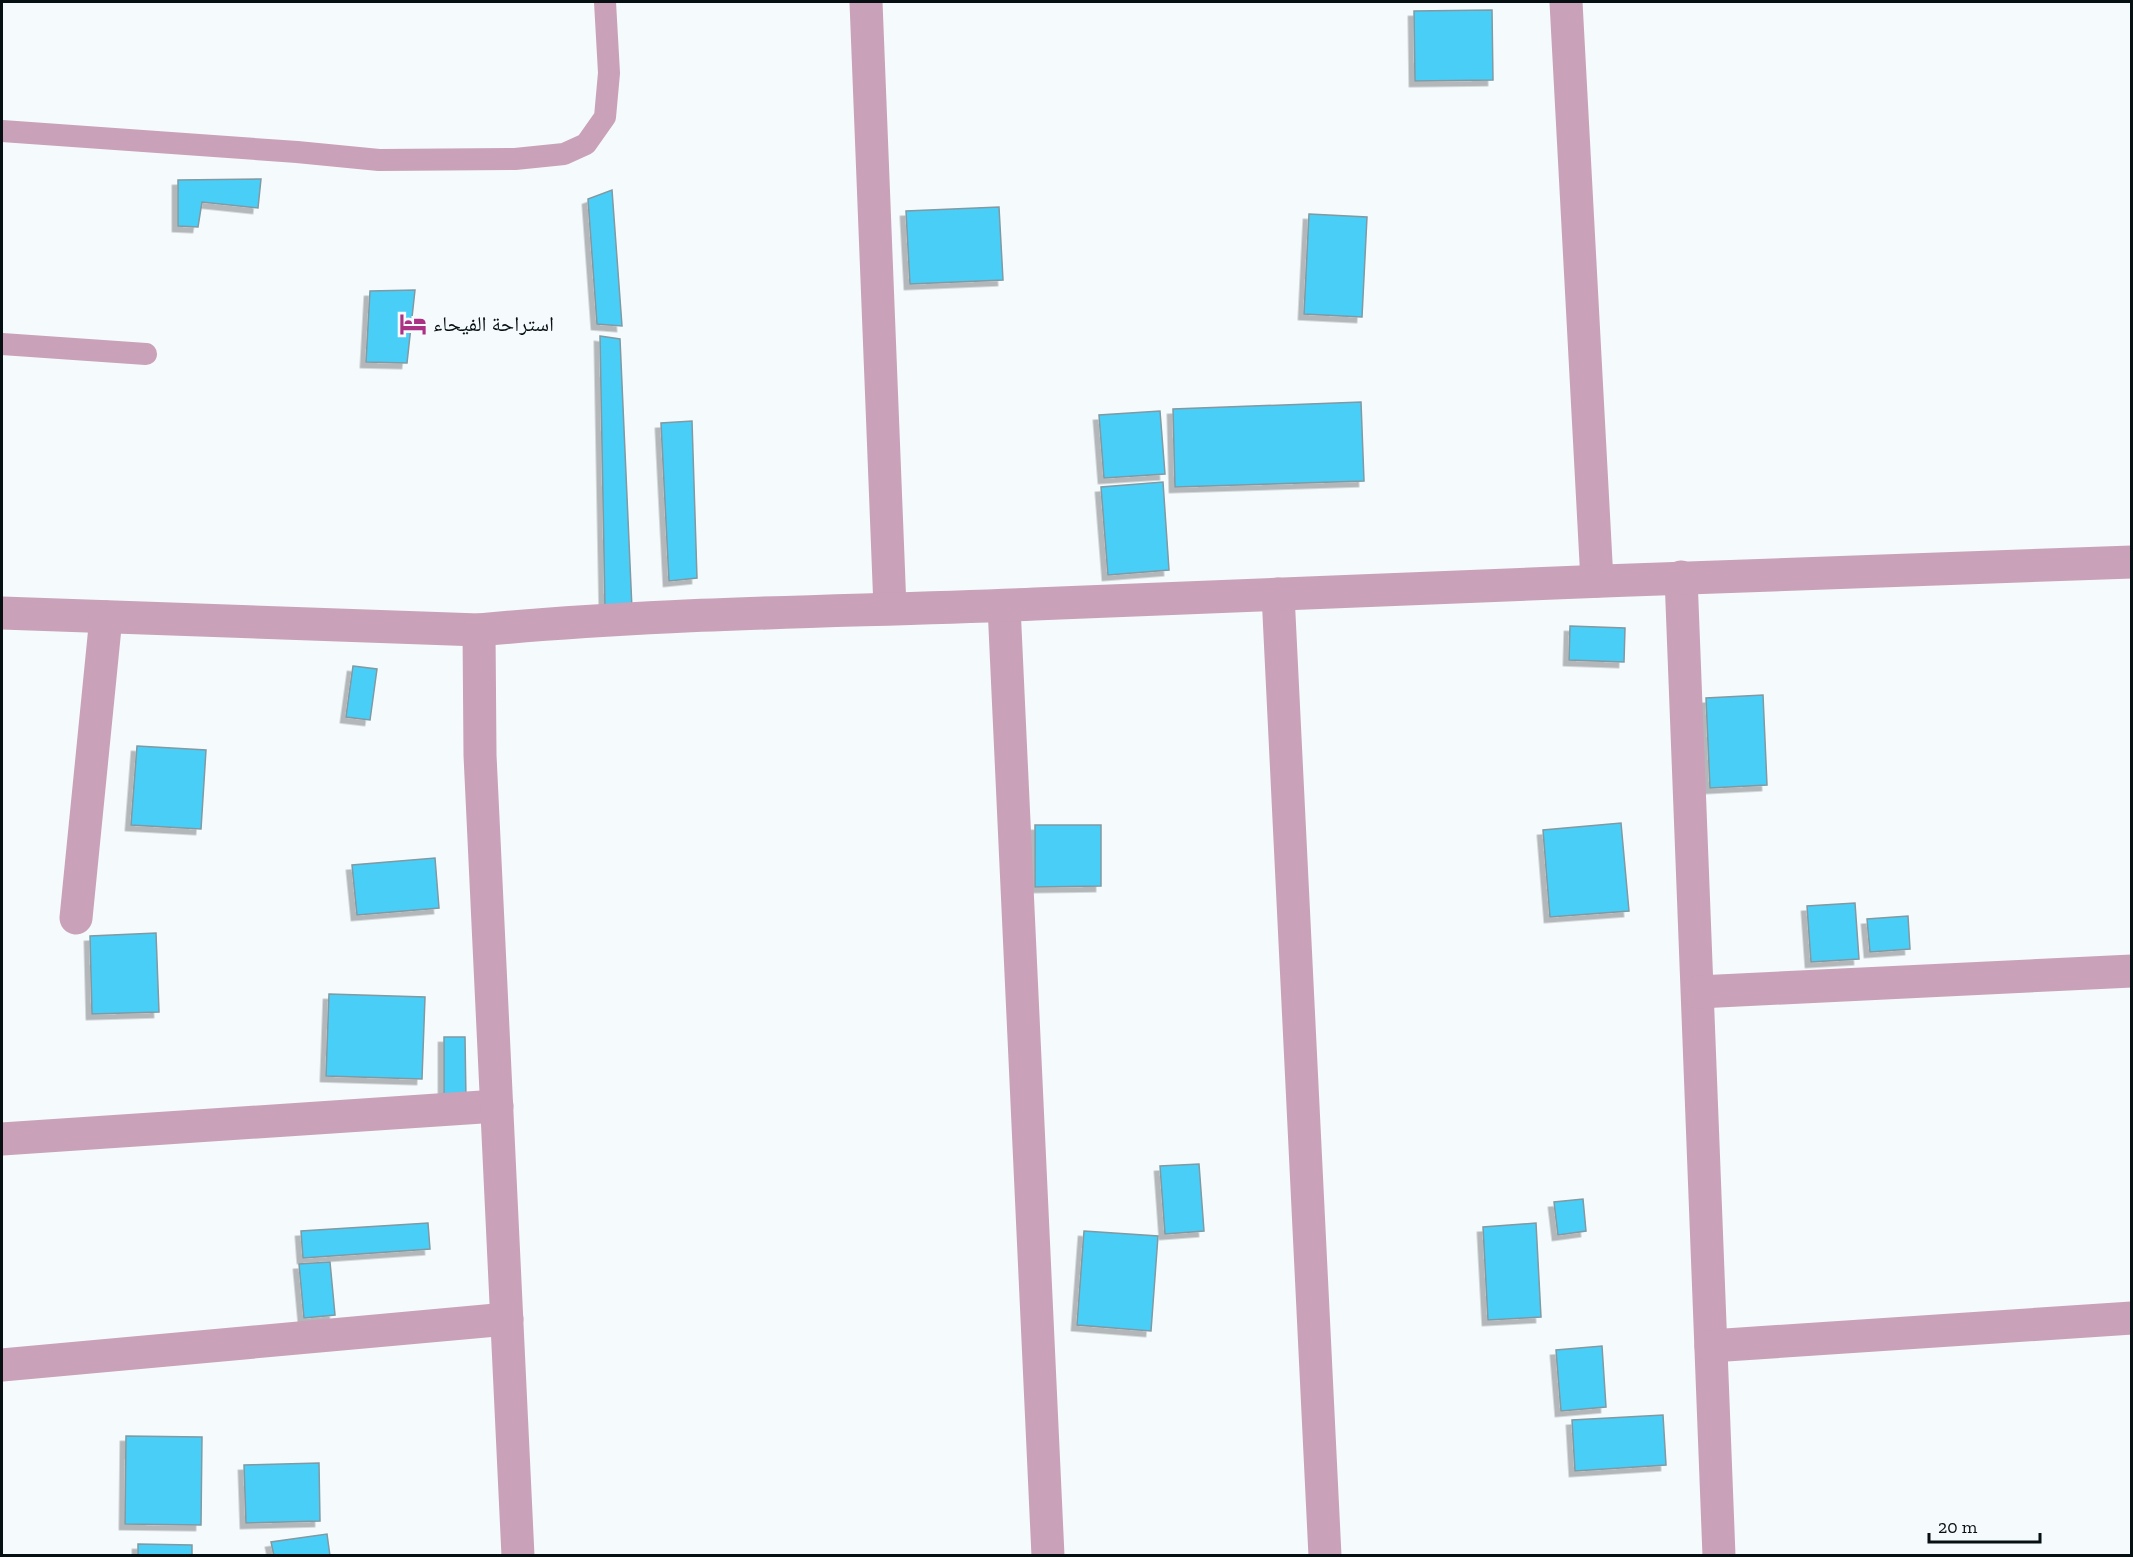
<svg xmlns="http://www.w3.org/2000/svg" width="2133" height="1557" font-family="'Zilla Slab','Noto Naskh Arabic',serif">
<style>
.building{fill:#4acef7;stroke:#8099a2;stroke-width:1.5;filter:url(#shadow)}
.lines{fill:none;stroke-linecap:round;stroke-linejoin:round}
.lane{stroke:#c9a1b8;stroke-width:22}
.street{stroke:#c9a1b8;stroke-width:33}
.labels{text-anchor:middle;stroke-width:6;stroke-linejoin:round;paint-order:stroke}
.poi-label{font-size:21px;fill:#060f12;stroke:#f5fafc;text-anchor:start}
</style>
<defs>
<filter id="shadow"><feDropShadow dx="-5.5" dy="5.5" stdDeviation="0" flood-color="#0004"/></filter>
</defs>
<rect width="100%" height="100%" fill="#f5fafc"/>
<g class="building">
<polygon points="1492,10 1493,80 1415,81 1414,11"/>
<polygon points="261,179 258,208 202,202 198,227 178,226 178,180"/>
<polygon points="612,190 622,326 597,324 588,199"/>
<polygon points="999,207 1003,280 910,284 906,211"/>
<polygon points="1309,214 1367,217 1362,317 1304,314"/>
<polygon points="415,290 407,363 366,362 370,291"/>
<polygon points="600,336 620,339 632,609 605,608"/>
<polygon points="1361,402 1364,481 1175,487 1173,409"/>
<polygon points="1160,411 1165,474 1104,478 1099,415"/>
<polygon points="692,421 697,578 669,581 661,423"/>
<polygon points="1163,482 1169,570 1108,575 1101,487"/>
<polygon points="1570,626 1625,628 1624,662 1569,660"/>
<polygon points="353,666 377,669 370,720 346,717"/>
<polygon points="1763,695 1767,785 1710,788 1706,698"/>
<polygon points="137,746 206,750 201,829 131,825"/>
<polygon points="1621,823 1629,911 1550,917 1543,830"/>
<polygon points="1035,825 1101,825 1101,886 1035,887"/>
<polygon points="435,858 439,908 357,915 352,865"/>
<polygon points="1855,903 1859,959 1811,962 1807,906"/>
<polygon points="1908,916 1910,949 1870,952 1867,919"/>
<polygon points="156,933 159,1012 92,1014 90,936"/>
<polygon points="329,994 425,997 422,1079 326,1076"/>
<polygon points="444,1037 465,1037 466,1099 444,1099"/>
<polygon points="1199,1164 1204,1231 1165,1234 1160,1166"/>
<polygon points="1583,1199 1586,1231 1558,1235 1554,1202"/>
<polygon points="428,1223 430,1249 303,1258 301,1231"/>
<polygon points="1536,1223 1541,1317 1488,1320 1483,1227"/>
<polygon points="1084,1231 1158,1236 1151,1331 1077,1325"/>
<polygon points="330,1262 335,1315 304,1318 299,1264"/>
<polygon points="1602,1346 1606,1407 1561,1411 1556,1350"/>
<polygon points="1663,1415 1666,1465 1575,1471 1572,1420"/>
<polygon points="126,1436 202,1437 201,1525 125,1524"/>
<polygon points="319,1463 320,1521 246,1523 244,1465"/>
<polygon points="327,1534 330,1556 274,1556 271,1542"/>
<polygon points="138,1544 192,1545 192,1556 138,1556"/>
</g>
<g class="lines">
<g class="lane">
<polyline points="2,131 297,152 379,160 515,159 564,154 586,144 605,117 609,73 605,2"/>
<polyline points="2,344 146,354"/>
</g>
<g class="street">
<polyline points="866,2 890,608"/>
<polyline points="1566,2 1597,581"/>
<polyline points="1681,577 1719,1556"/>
<polyline points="1278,594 1325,1556"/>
<polyline points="1004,606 1048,1556"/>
<polyline points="2,613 479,630"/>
<polyline points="76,918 106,617"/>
<polyline points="1698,992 2132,971"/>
<polyline points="2,1139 497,1106"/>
<polyline points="1711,1346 2132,1318"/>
<polyline points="2,1365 507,1319"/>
<path d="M 518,1556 L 480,755 L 479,630 C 664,612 850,612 1035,604 C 1401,589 1766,574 2132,562"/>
</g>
</g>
<defs>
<symbol id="hotel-bare" viewBox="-9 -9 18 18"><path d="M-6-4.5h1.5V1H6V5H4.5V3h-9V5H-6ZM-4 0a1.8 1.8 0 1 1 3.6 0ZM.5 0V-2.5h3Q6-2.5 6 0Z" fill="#ab3185" stroke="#f5fafc" stroke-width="2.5" paint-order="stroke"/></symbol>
</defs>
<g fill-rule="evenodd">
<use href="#hotel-bare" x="394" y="305" width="38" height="38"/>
</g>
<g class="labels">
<g class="poi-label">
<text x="433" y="331">استراحة الفيحاء</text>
</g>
</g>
<rect width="2133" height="1557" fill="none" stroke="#060f12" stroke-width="6"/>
<path d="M1929 1533v9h111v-9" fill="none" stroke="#060f12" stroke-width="3"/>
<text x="1938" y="1533" font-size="18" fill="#060f12" stroke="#f5fafc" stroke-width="4.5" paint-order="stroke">20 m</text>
</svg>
